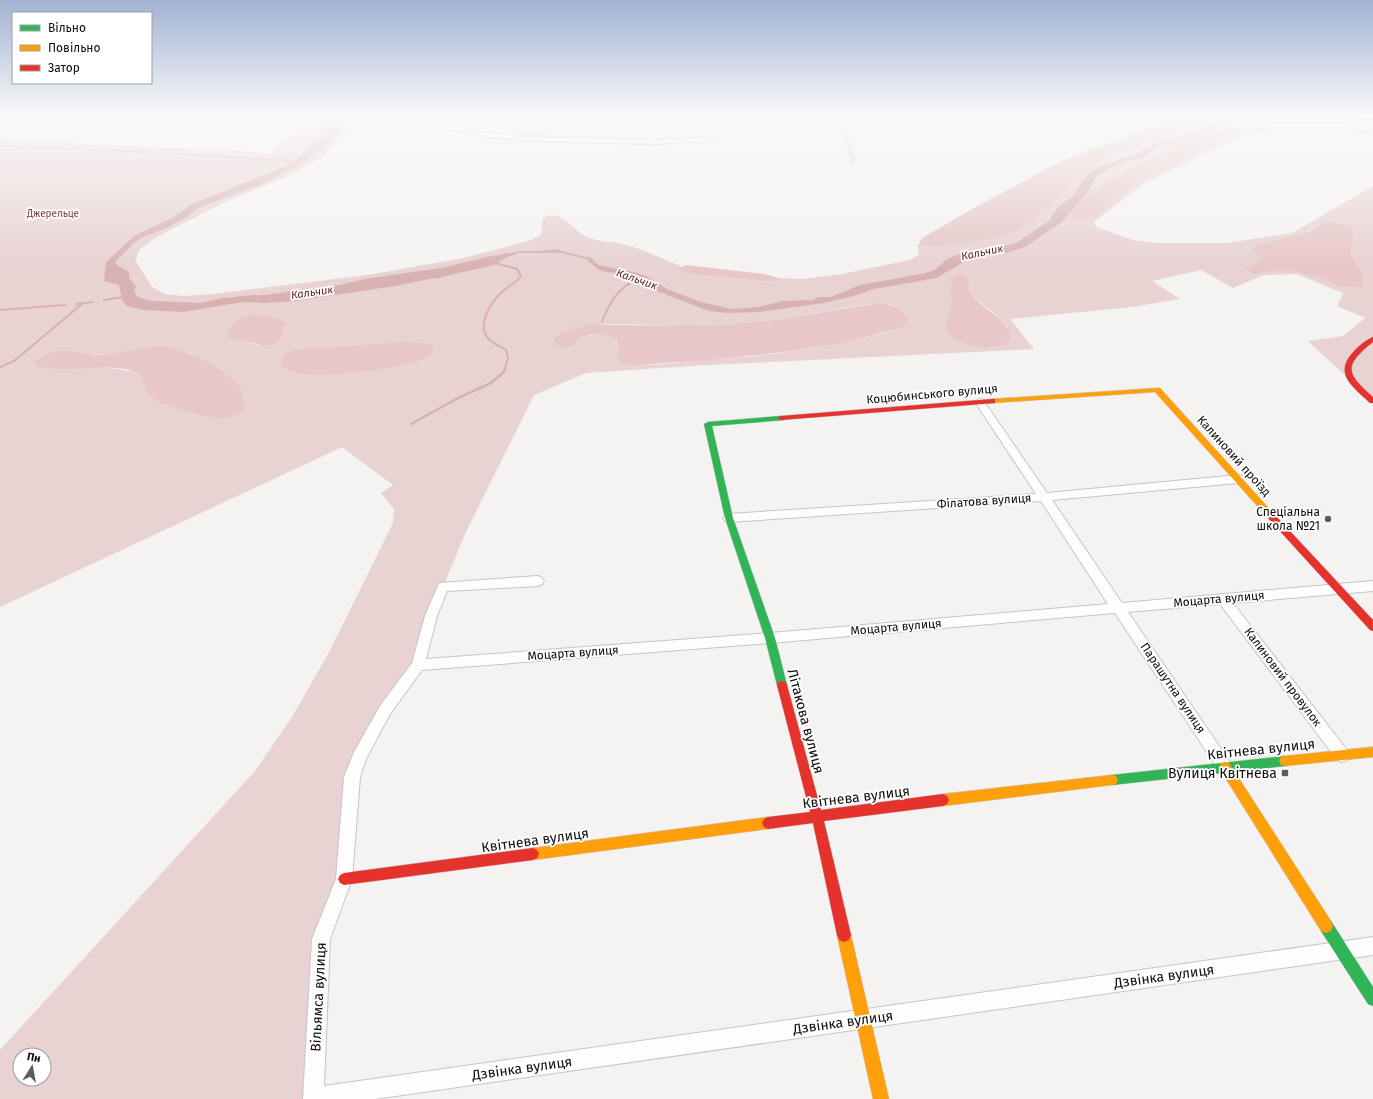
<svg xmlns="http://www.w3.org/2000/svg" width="1373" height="1099" font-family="'Fira Sans',sans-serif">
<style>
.green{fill:#e8d2d2;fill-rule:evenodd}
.forest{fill:#e7c7c7}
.water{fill:#d8b2b2}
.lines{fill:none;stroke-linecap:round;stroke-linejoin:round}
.stream-far2{stroke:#d8b2b2;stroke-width:1.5}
.stream-far1{stroke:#d8b2b2;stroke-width:2}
.stream{stroke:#d8b2b2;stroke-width:2.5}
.street-casing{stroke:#c6c4c4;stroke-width:2}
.fast-casing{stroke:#c6c4c4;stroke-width:1}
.slow-casing{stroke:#c6c4c4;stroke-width:1}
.jam-casing{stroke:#c6c4c4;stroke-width:1}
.street{fill:#fefdfd;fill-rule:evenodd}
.fast{fill:#30b455;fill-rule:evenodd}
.slow{fill:#ff9f0a;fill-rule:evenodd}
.jam{fill:#e5322d;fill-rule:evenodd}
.poi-dot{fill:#5f5c5c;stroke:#fff;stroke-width:1.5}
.labels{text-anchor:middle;stroke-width:3.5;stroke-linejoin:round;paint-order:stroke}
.far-park-label{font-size:10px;fill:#7e393d;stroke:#fff}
.far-water-label{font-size:11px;font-style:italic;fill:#5b1920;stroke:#fff}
.street-label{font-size:12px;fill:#0e0c0c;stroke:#fff}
.poi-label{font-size:12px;fill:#0e0c0c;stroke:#fff;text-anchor:end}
.near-street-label{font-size:14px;fill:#0e0c0c;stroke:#fff}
.near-poi-label{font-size:14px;fill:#0e0c0c;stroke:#fff;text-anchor:end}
</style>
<rect width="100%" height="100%" fill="#f5f2f2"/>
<g class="green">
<path d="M 300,115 L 376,115 L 346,132 L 322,157 L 293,174 L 225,202 L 155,238 L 140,249 L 135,260 L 152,287 L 165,294 L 183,296 L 213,294 L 368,275 L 464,258 L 531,240 L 541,235 L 543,218 C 561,208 572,229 585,236 C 597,242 610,241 623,244 C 643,249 662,259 681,266 L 679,268 L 777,280 L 779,278 L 803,279 L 842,274 L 910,260 L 919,254 L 918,246 L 938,247 L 983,241 L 1018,231 L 1053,204 L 1080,176 L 1100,162 L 1204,122 L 1201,116 L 1199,115 L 1373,115 L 1373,136 L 1348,129 L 1274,130 L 1261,132 L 1236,139 L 1143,184 L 1094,222 L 1096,227 L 1133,240 L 1158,243 L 1227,243 L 1292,233 L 1373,186 L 1373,401 L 1308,341 L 1343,336 L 1365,318 L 1337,306 L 1343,293 L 1297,274 L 1264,275 L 1233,288 L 1201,270 L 1152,281 L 1180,299 L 1132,307 L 1010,319 L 1034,349 L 690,366 L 586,373 L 534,395 L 465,534 L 431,616 L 418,665 L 359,757 L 344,879 L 321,939 L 313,1099 L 0,1099 L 0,1050 L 255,771 L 292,717 L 328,654 L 393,523 L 394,509 L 381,493 L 393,485 L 342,447 L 0,607 L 0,139 L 270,153 L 306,123 ZM 1242,130 L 1232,137 L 1134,184 L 1097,216 L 1085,198 ZM 1330,221 L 1354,233 L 1351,254 L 1354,261 L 1364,276 L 1363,288 L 1340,287 L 1324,279 L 1293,271 L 1273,271 L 1255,274 L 1247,267 L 1261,260 L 1297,236 ZM 967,278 L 972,296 L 999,317 L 1008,327 L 947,317 ZM 879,303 L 892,305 L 903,311 L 903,327 C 837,348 767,356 697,361 C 673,363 648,367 624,364 C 622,357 621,347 617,342 C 609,331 591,335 580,338 L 572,328 C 619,320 668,328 716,326 C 771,324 824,309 879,303 ZM 249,315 L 281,319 L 285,322 L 257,345 L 243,340 L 229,329 L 236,322 ZM 399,342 L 385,368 L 349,373 L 315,375 L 303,374 L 294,349 ZM 59,351 L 84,355 L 188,352 L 235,381 L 236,416 L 224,418 L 209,416 L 156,400 L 148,394 L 142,378 L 132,371 L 102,367 L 47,369 L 34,363 C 40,354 49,353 59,351 ZM 20,1055 L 44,1055 L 44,1079 L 20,1079 Z"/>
<polygon points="834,115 845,117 881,115 847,120 849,143 858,160 851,164 846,142 844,120 837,119"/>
</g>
<g class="forest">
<polygon points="1182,115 1199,115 1205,121 1100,162 1080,176 1053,204 1018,231 983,241 938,247 918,246 922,238 972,209 1062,161"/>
<path d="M 1231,128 L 1242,130 L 1232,137 L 1134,184 L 1097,216 L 1085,220 L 1075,219 L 1070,213 C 1080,203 1090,192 1102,185 C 1142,160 1187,142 1231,128 Z"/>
<polygon points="522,134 645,138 647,141 586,138 556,139 518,137"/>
<path d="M 1330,221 L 1349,226 L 1354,233 L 1351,254 L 1354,261 L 1364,276 L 1363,288 L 1340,287 L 1324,279 L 1293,271 L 1273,271 L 1255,274 L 1247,270 L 1247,267 L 1261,260 L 1252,249 C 1269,239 1290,239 1307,232 C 1316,229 1322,223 1330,221 Z"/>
<polygon points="686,265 764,274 779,278 777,280 768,281 685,273 679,268"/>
<path d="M 958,275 C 973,276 966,285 972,295 C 974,299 978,301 981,304 C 996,317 1006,318 1011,339 L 1003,345 L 987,348 L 968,345 L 952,337 L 946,327 L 947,317 L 952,305 L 951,288 L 954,276 Z"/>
<path d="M 879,303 C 892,305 901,307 908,318 L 903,327 L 844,343 L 792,351 L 712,360 L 637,365 L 624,364 L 617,359 C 618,355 620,350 619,346 C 616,332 590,333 580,338 C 576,340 574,344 570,346 C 565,348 559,347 554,345 L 554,339 C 565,329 575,328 589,325 L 717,326 L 767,321 Z"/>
<path d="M 255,314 L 281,319 L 285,322 C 282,345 271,349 250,342 C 243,340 236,340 229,338 C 224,325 245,315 255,314 Z"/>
<path d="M 399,342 L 423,343 L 433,346 L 433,351 C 429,356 424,359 418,361 C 392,369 328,378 302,374 C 294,373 289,370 282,366 L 281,360 L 285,354 L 294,349 Z"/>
<path d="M 159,346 C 187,348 213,364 235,381 C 241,389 247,402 244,411 C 238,415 232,418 224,418 C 211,419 158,405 149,395 C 142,386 146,377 132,371 C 109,361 47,377 34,363 C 40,355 48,353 58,351 C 71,350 84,355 98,355 C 118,354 138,348 159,346 Z"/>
</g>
<g class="water">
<polygon points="328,115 334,118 333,120 339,129 331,140 302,164 262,184 200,207 187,217 167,228 143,237 136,241 115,262 117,265 129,272 129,278 136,286 134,291 138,297 150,301 200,303 223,298 254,295 265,295 340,285 365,279 441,268 487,257 520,251 540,251 555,249 585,257 590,257 598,265 638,273 648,277 669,290 701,302 732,309 759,307 782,301 813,300 818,297 831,297 860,285 926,273 936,269 946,260 954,256 975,251 1003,247 1019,241 1050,220 1057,208 1073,196 1087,174 1099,167 1135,154 1155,143 1186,135 1212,124 1226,121 1232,123 1209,130 1189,140 1161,145 1145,157 1119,163 1097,176 1086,194 1062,222 1025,247 1006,253 971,258 936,278 874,289 854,296 823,303 759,312 727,313 709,311 657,291 623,275 599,270 586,259 561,253 518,253 499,261 498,264 442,277 441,278 429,279 395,286 295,301 265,303 243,302 183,312 144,310 127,306 122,300 119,285 104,281 106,262 134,236 174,217 190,205 286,166 324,137 328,132 329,125 322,121 324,116"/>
<polygon points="1323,115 1373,119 1373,122 1302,118 1268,118 1240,122 1230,119 1254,116"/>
</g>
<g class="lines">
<polyline class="stream-far2" points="0,146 143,152 296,161"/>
<g class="stream-far1">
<path d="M 495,263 L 517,269 L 521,276 C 516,283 508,286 502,292 C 492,301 476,325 488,338 C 493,344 500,346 506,350 L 508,358 L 504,371"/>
<polyline points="104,300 124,297"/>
<polyline points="76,304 93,302"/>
<polyline points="0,310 65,305"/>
<path d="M 602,322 C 609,303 618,288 637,279"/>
<polyline points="0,367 14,361 83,303"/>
</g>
<polyline class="stream" points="411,424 458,398 491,383 504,372 505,370"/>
<defs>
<g id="street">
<polygon points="299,115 326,115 312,119"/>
<polygon points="389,115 402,115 481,132 525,137 655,140 702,138 727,126 742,115 749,115 731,128 705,141 655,144 525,141 481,136"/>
<polygon points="1207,115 1218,115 1255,124 1373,123 1373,127 1255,128 1236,124"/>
<polygon points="980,399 983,400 1047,493 1238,475 1242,476 1243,479 1242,482 1238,483 1052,500 1122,603 1373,581 1373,591 1233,603 1347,750 1350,755 1347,760 1342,762 1337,760 1220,604 1128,612 1230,762 1233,767 1230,772 1225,774 1220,772 1115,613 770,643 422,670 390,714 366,759 360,777 352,879 330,939 324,1086 1373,937 1373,955 375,1099 303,1099 312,939 336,879 344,777 354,752 380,706 412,663 425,616 439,583 538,576 542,578 544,581 542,584 538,586 447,591 437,616 426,659 770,633 1108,604 1041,501 729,522 725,521 723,518 725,515 729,514 1036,494 975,402"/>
</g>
<g id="fast">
<polygon points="781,416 784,416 784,420 712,426 733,518 775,638 787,685 786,688 782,689 778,688 777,685 765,638 725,518 704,424 708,422"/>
<polygon points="1285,756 1289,757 1291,761 1289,765 1285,766 1112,785 1108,784 1106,780 1108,776 1112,775"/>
<polygon points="1326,919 1331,921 1373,987 1373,1006 1368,1004 1321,931 1319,926 1321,921"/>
</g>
<g id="slow">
<polygon points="1157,388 1160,388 1274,514 1275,516 1274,518 1268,518 1155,392 992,403 988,401 992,399"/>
<polygon points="1373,747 1373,757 1285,766 1281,765 1279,761 1281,757 1285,756"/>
<polygon points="1225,762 1229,763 1331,921 1333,926 1331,931 1326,933 1321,931 1221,771 1219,767 1221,763"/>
<polygon points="1112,775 1116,776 1118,780 1116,784 1112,785 943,806 939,804 937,800 939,796 943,794"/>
<polygon points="768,817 772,819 774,823 772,827 768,829 533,860 529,858 527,854 529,850 533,848"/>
<polygon points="844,928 849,930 851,935 889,1099 873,1099 837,935 839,930"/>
</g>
<g id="jam">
<path d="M 1373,337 L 1373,342 C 1343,366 1346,373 1373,397 L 1373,403 L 1370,403 C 1352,386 1332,373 1355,350 C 1360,345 1367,339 1373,337 Z"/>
<polygon points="992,399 995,399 995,403 781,420 777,418 781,416"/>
<polygon points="1271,513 1274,514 1373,620 1373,631 1370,630 1268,518 1267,516 1268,514"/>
<polygon points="782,681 786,682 787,685 821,810 943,794 947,796 949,800 947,804 943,806 824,821 851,935 849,940 844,942 839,940 837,935 813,823 768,829 764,827 762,823 764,819 768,817 810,812 777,685 778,682"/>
<polygon points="533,848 537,850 539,854 537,858 533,860 344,885 340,883 338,879 340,875 344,873"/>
</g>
</defs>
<use href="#street" class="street-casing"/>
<use href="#fast" class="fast-casing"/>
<use href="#slow" class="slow-casing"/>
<use href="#jam" class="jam-casing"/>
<use href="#street" class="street"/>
<use href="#fast" class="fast"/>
<use href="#slow" class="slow"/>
<use href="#jam" class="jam"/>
</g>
<linearGradient id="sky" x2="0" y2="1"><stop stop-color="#a1b3d2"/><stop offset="0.43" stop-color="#faf9f9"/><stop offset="1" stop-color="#faf9f9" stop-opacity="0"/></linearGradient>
<rect width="1373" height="269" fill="url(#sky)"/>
<g class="poi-dot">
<circle cx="1328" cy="519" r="4"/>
<rect x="1281" y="769" width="8" height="8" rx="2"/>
</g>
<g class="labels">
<g class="far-park-label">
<text x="53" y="217">Джерельце</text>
</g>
<g class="far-water-label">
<text transform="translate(982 252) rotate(-12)" y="4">Кальчик</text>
<text transform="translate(637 279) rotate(19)" y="4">Кальчик</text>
<text transform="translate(312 292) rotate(-8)" y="4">Кальчик</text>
</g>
<g class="street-label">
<text transform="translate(932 394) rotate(-5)" y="4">Коцюбинського вулиця</text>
<text transform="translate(1234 456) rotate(48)" y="4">Калиновий проїзд</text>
<text transform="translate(984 501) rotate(-4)" y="4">Філатова вулиця</text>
<text transform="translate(1219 599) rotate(-5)" y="4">Моцарта вулиця</text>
<text transform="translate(896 627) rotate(-5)" y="4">Моцарта вулиця</text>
<text transform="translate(573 653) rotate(-4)" y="4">Моцарта вулиця</text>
<text transform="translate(1283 677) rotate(53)" y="4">Калиновий провулок</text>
<text transform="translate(1173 688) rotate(56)" y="4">Парашутна вулиця</text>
</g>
<g class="poi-label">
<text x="1320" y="516">Спеціальна<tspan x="1320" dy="14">школа №21</tspan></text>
</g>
<g class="near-street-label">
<text transform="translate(806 721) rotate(75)" y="5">Літакова вулиця</text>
<text transform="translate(1261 749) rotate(-6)" y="5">Квітнева вулиця</text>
<text transform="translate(856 797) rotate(-7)" y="5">Квітнева вулиця</text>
<text transform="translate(535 840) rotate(-8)" y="5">Квітнева вулиця</text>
<text transform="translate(1164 976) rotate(-8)" y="5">Дзвінка вулиця</text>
<text transform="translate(318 997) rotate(-87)" y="5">Вільямса вулиця</text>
<text transform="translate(843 1022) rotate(-8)" y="5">Дзвінка вулиця</text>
<text transform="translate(522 1068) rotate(-8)" y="5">Дзвінка вулиця</text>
</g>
<g class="near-poi-label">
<text x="1277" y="778">Вулиця Квітнева</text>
</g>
</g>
<rect x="12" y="12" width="140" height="72" fill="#ffffff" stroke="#9f9e9e"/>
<rect x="20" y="25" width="20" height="6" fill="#30b455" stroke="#9f9e9e"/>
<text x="48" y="32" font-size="12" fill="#0e0c0c">Вільно</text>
<rect x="20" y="45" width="20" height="6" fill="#ff9f0a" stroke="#9f9e9e"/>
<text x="48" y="52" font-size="12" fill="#0e0c0c">Повільно</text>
<rect x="20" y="65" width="20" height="6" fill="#e5322d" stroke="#9f9e9e"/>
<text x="48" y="72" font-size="12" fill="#0e0c0c">Затор</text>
<g transform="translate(32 1067) rotate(11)"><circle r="19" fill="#ffffff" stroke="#9f9e9e"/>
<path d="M0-3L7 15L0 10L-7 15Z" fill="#5f5c5c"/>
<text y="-6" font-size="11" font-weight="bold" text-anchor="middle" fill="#0e0c0c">Пн</text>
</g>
</svg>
